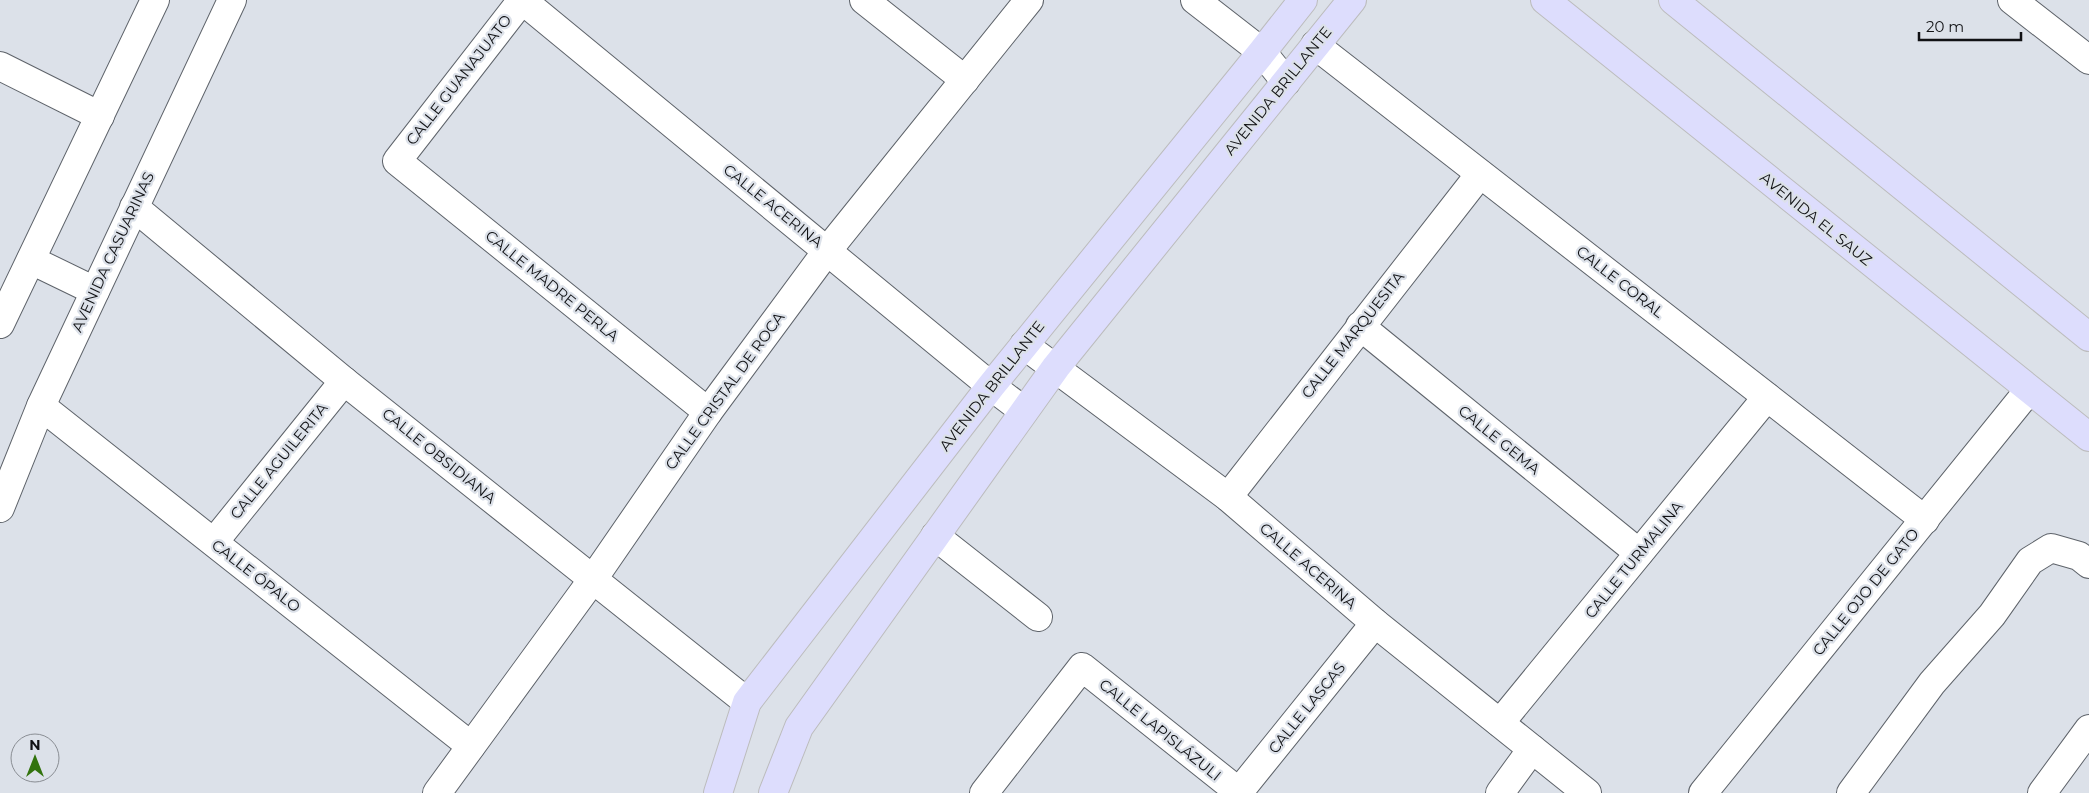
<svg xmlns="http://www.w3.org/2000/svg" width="2089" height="793" font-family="Montserrat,sans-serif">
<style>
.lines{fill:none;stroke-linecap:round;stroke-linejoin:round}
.minor-casing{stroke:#5e636a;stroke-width:30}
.major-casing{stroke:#bcbcbd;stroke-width:30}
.minor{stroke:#fff;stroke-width:28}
.major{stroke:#ddddfd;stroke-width:28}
.labels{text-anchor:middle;stroke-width:4.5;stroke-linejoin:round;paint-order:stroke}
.street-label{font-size:15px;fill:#101114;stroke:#dce1e9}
</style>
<rect width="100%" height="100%" fill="#dce1e9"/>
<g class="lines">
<defs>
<g id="minor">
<polyline points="522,0 991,386 1024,411"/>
<polyline points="522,0 397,161 708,412"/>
<polyline points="864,0 965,80"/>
<polyline points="1195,0 1262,52 1286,82"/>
<polyline points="2012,0 2089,60"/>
<polyline points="1315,45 1925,520"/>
<polyline points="0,66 100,116"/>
<polyline points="134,207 344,381 747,702"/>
<polyline points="31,260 95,291"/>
<polyline points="0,324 155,0"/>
<polyline points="1360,326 1639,553"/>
<polyline points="1024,345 1228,497 1375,623 1587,793"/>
<polyline points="41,406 471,746"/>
<polyline points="1228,497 1480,174"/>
<polyline points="0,508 41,406 232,0"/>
<polyline points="935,536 1038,617"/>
<polyline points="214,542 344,381"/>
<polyline points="1500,723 1767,397"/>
<polyline points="437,793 593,579 708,412 827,251 1029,0"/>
<polyline points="984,793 1082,667 1239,792"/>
<polyline points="1238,793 1375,623"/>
<polyline points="1500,793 1532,749"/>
<polyline points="1703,793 2029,390"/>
<polyline points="1851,793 1932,683 1992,615 2030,561 2051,548 2079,556 2089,564"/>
<polyline points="2042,793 2089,729"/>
</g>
<g id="major">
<polyline points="1545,0 2089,437"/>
<polyline points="1673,0 2089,337"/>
<polyline points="718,793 747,702 991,386 1262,52 1303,0"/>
<polyline points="773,793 799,727 1056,367 1352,0"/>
</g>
</defs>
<use href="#minor" class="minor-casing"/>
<use href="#major" class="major-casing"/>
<use href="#minor" class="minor"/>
<use href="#major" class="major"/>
</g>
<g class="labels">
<g class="street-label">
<text transform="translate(459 80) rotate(-52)" y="5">CALLE GUANAJUATO</text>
<text transform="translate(1278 91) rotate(-51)" y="5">AVENIDA BRILLANTE</text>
<text transform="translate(773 206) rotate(39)" y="5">CALLE ACERINA</text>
<text transform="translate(1816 219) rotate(39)" y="5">AVENIDA EL SAUZ</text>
<text transform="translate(113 252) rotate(-65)" y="5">AVENIDA CASUARINAS</text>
<text transform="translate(1620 282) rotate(38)" y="5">CALLE CORAL</text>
<text transform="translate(552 286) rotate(39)" y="5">CALLE MADRE PERLA</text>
<text transform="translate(1353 335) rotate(-52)" y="5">CALLE MARQUESITA</text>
<text transform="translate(992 386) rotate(-52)" y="5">AVENIDA BRILLANTE</text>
<text transform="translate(725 391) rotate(-54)" y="5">CALLE CRISTAL DE ROCA</text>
<text transform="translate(1499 440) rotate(39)" y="5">CALLE GEMA</text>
<text transform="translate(439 456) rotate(39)" y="5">CALLE OBSIDIANA</text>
<text transform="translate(279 461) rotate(-51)" y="5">CALLE AGUILERITA</text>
<text transform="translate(1634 560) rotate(-51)" y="5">CALLE TURMALINA</text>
<text transform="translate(1308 566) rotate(41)" y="5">CALLE ACERINA</text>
<text transform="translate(256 576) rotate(38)" y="5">CALLE ÓPALO</text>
<text transform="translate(1866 592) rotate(-51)" y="5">CALLE OJO DE GATO</text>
<text transform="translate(1307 708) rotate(-51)" y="5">CALLE LASCAS</text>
<text transform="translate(1160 730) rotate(39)" y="5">CALLE LAPISLÁZULI</text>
</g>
</g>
<g transform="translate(35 758)"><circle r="24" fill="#dce1e9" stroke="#8a8e94"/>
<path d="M0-4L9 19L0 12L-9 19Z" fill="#32730d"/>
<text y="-8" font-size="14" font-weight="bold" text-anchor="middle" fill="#101114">N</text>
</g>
<path d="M1919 32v8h102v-8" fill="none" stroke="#101114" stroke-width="2.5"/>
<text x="1926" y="32" font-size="15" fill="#101114" stroke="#dce1e9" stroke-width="4" paint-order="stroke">20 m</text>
</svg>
